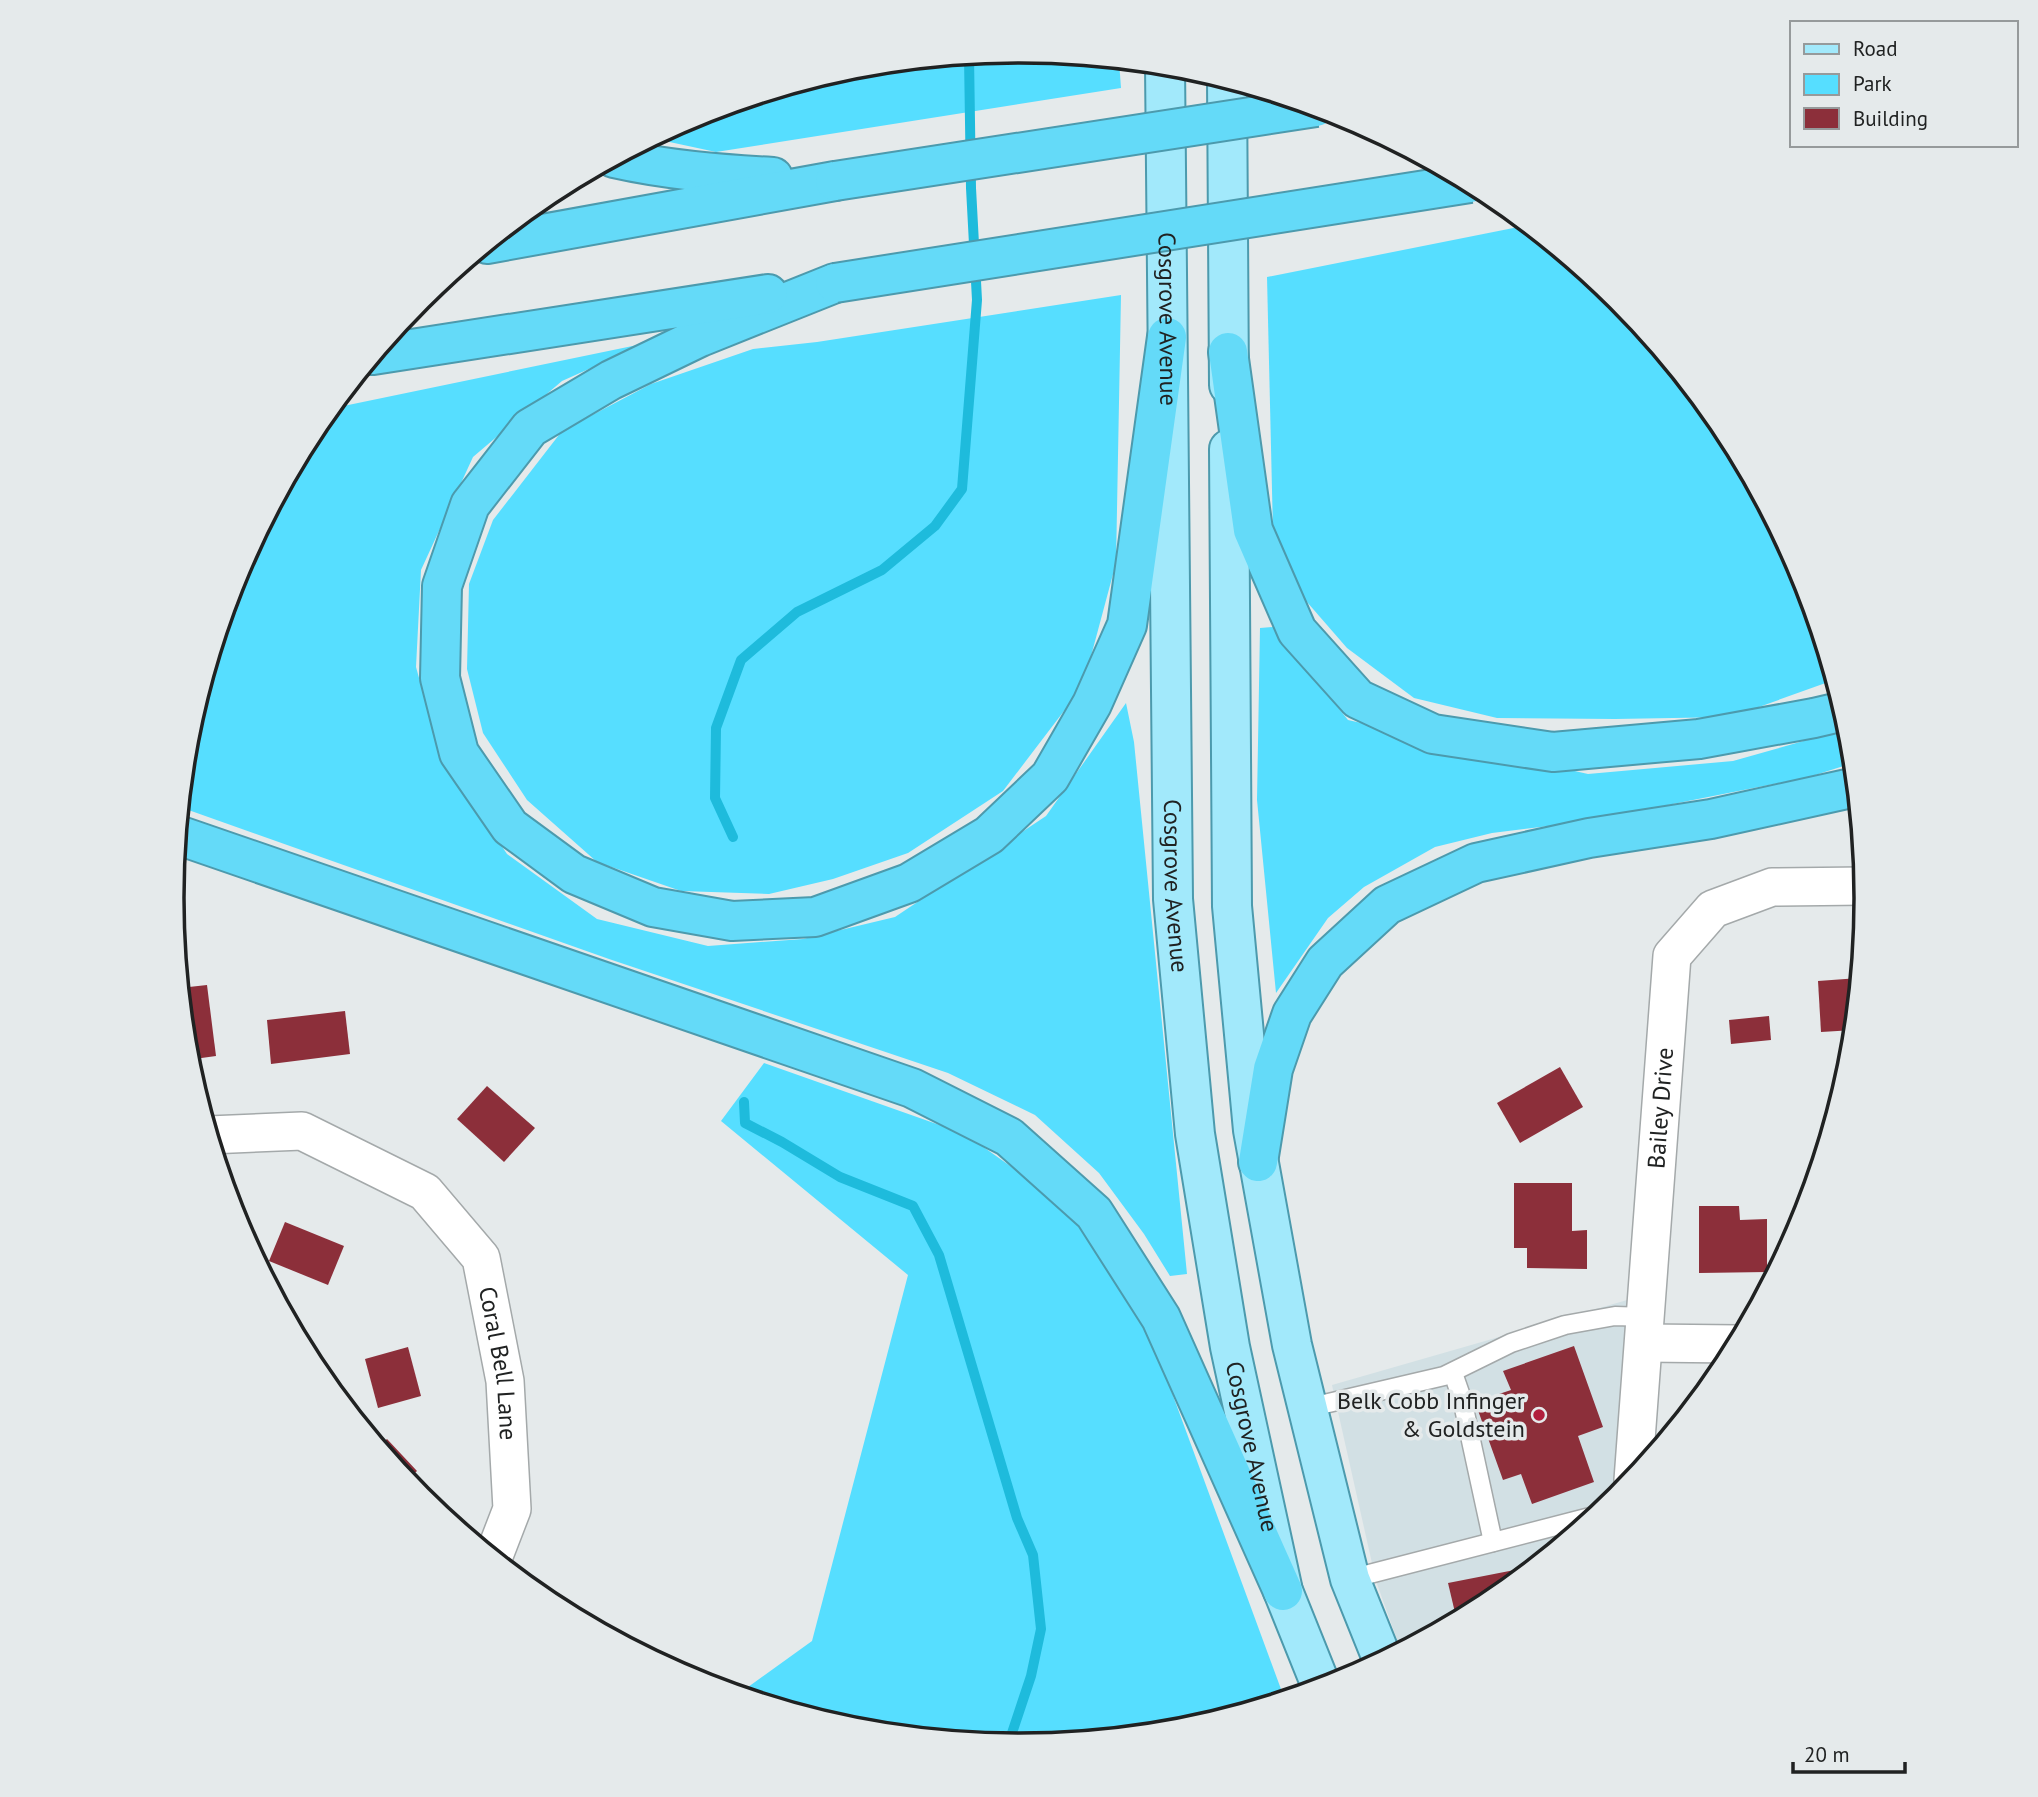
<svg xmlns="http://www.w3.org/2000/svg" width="2038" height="1797" font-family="'PT Sans',sans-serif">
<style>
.built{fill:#d2e0e4}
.green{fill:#56deff}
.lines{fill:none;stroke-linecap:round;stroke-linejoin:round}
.stream{stroke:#1ebbdc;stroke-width:10}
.building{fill:#8c2f3a}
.lane-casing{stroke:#a4a9aa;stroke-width:21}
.street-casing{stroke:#a4a9aa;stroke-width:40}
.primary-casing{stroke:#4c9aad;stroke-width:42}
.highway-casing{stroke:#4c9aad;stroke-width:42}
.lane{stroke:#fff;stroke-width:18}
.street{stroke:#fff;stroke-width:37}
.primary{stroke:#a2e9fb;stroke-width:38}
.highway{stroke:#64daf8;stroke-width:38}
.highway-bridge-casing{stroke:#4c9aad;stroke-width:42;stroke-linecap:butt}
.highway-bridge{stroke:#64daf8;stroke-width:38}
.poi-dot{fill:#b11e3c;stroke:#e5eaeb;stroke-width:2.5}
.labels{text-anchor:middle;stroke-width:7;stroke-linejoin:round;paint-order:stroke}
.street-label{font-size:24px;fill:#202222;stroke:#e5eaeb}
.poi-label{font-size:24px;fill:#202222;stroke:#e5eaeb;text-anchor:end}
.rim{fill:none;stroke:#202222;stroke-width:3.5}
</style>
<rect width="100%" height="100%" fill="#e5eaeb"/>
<polygon class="built" points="1648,1294 1633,1480 1618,1498 1490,1604 1401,1651 1376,1581 1332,1385"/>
<g class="green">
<polygon points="1019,51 1119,61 1121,88 716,152 651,138 695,115 854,67"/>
<polygon points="1529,225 1619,299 1724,428 1802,574 1834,680 1731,717 1615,719 1497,718 1414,698 1347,648 1300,594 1273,532 1267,277"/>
<polygon points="1121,295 1116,563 1083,686 1003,791 908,853 833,879 769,894 681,891 597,862 527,800 483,733 467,669 469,584 493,520 562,431 651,384 753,349 817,342"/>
<polygon points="647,343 562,381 473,457 421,570 416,667 440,754 507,854 597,919 708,946 803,939 895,917 1046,816 1126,703 1134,742 1187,1274 1170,1276 1144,1234 1099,1173 1035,1115 948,1073 609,959 180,807 188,733 236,574 314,427 329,409"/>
<polygon points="1273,627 1348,720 1588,774 1733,761 1849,728 1853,763 1809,777 1582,822 1492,833 1435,847 1364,887 1328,918 1276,993 1257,800 1260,628"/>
<polygon points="764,1063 965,1134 1054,1197 1111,1259 1147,1325 1285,1700 1184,1730 1019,1746 853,1730 737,1695 812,1641 908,1275 721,1121"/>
</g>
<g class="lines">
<g class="stream">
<polyline points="733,837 715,798 716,728 741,660 797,612 882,570 935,526 962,489 977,300 971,188 969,56"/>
<polyline points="744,1102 745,1123 782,1142 840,1177 913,1206 939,1255 1017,1518 1033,1555 1041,1629 1031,1676 1008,1745"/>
</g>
</g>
<g class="building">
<polygon points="1859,978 1854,1030 1821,1032 1818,981"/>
<polygon points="207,985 216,1056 187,1060 180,988"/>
<polygon points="345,1011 350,1054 271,1064 267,1020"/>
<polygon points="1769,1016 1771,1040 1731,1044 1729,1020"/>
<polygon points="1560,1067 1583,1107 1520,1143 1497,1103"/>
<polygon points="487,1086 535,1128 504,1162 457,1119"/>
<polygon points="1514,1183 1572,1183 1572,1231 1587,1230 1587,1269 1527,1268 1527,1248 1514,1248"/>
<polygon points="1699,1206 1739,1206 1740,1220 1767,1219 1767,1272 1699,1273"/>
<polygon points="1798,1212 1806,1212 1798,1230"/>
<polygon points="285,1222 344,1246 328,1285 269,1261"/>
<polygon points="1574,1346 1603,1427 1578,1436 1594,1482 1532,1504 1521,1474 1503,1480 1475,1402 1511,1390 1503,1371"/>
<polygon points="408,1347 421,1396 378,1408 365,1359"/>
<polygon points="387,1439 417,1471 406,1481 378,1447"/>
<polygon points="1535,1566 1490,1604 1457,1621 1448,1583"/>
</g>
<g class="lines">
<defs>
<g id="lane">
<polyline points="1453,1373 1462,1399 1493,1542"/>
<polyline points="1307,1408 1444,1376 1511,1343 1565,1325 1615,1316 1647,1317"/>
<polyline points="1350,1579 1598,1515"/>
</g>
<g id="street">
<path id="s1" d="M 209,1135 L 302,1131 L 425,1192 L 481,1258 L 505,1381 L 512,1509 L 495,1553 L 488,1554"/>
<polyline points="1645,1343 1738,1344"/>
<path id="s2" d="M 1633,1480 L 1672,956 L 1713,909 L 1772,887 L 1865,886"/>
</g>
<g id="primary">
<path id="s3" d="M 1165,65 L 1173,899 L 1195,1134 L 1230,1347 L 1283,1591 L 1322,1688"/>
<polyline points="1227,80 1229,385"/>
<polyline points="1229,449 1232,906 1253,1130 1292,1345 1350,1579 1383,1661"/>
</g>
<g id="highway">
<path d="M 614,158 C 667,170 719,174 773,177"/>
<polyline points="487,244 835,181"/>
<polyline points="835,283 700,337 611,380 530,428 470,505 442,586 440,678 459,753 510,827 574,874 653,907 732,921 815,917 909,883 989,835 1050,777 1092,704 1127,625 1167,337"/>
<polyline points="1228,352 1253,530 1297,631 1358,699 1433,734 1553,752 1699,739 1814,718 1844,711"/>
<polyline points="373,355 768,294"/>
<polyline points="178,835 912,1088 1009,1137 1094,1213 1161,1318 1283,1591"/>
<polyline points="1258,1162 1273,1069 1292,1014 1325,962 1387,905 1476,863 1589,838 1711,819 1856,787"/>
</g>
</defs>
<use href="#lane" class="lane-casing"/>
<use href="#street" class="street-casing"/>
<use href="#primary" class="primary-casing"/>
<use href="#highway" class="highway-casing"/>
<use href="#lane" class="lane"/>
<use href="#street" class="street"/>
<use href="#primary" class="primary"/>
<use href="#highway" class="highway"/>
<defs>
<g id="highway-bridge">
<polyline points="835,181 1316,107"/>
<polyline points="835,283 1470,183"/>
</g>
</defs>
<use href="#highway-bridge" class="highway-bridge-casing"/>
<use href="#highway-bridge" class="highway-bridge"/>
</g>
<circle class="poi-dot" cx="1539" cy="1415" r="7"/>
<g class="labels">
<g class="street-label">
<text dy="8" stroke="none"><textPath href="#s3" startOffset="254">Cosgrove Avenue</textPath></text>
<text dy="8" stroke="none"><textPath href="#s3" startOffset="821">Cosgrove Avenue</textPath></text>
<text dy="8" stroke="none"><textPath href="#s2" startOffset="373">Bailey Drive</textPath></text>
<text dy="8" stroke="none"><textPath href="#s1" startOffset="424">Coral Bell Lane</textPath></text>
<text dy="8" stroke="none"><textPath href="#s3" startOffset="1388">Cosgrove Avenue</textPath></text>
</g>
<g class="poi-label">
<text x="1525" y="1409">Belk Cobb Infinger<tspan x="1525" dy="28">&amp; Goldstein</tspan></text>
</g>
</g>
<path d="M0 0H2038V1797H0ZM184 898a835 835 0 1 1 1670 0a835 835 0 1 1-1670 0Z" fill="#e5eaeb" fill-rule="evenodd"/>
<path class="rim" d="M184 898a835 835 0 1 1 1670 0a835 835 0 1 1-1670 0Z"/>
<rect x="1790" y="21" width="228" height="126" fill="#e5eaeb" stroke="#969a9b" stroke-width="2"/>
<rect x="1804" y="44" width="35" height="10" fill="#a2e9fb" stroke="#969a9b" stroke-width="2"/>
<text x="1853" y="56" font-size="21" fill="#202222">Road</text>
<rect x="1804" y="74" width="35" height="21" fill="#56deff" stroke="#969a9b" stroke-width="2"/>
<text x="1853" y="91" font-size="21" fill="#202222">Park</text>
<rect x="1804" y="108" width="35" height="21" fill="#8c2f3a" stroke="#969a9b" stroke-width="2"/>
<text x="1853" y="126" font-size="21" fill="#202222">Building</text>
<path d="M1793 1762v10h112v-10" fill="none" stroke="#202222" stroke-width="3.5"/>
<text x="1804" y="1762" font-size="21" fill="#202222" stroke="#e5eaeb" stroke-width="5" paint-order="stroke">20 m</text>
</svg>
